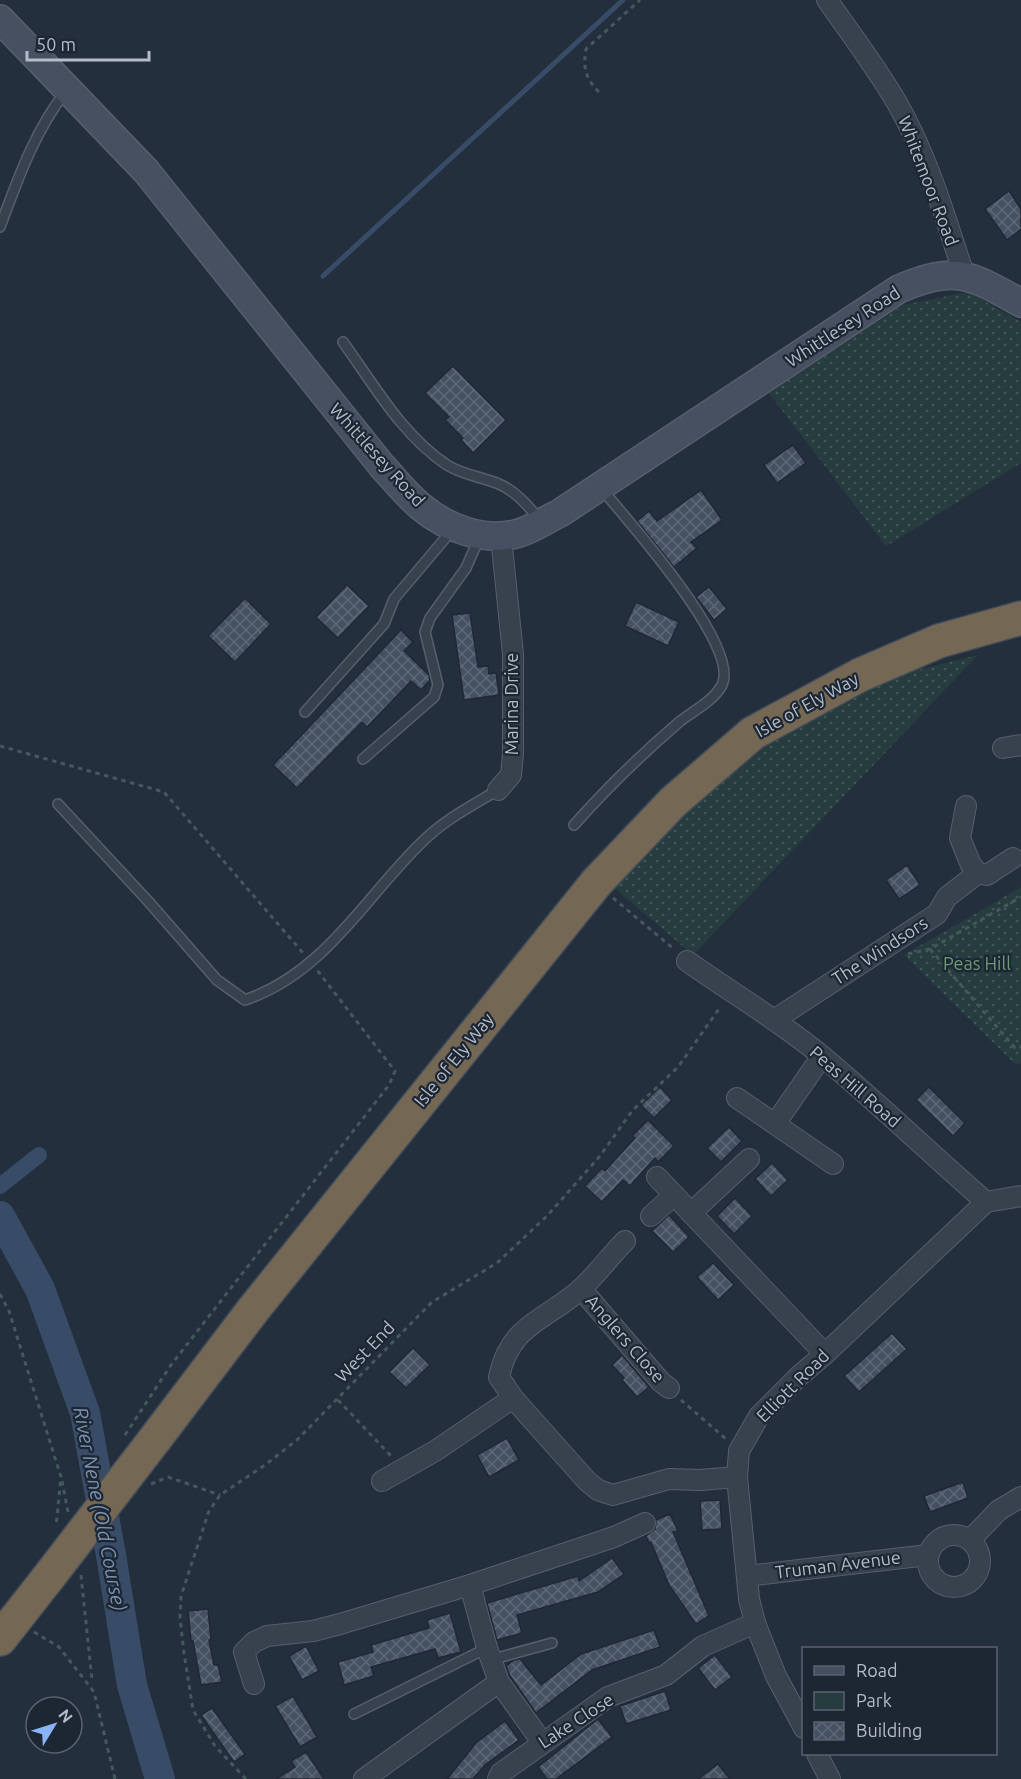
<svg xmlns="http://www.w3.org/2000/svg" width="1021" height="1779" font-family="Ubuntu,sans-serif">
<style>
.green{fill:url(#green-dots)}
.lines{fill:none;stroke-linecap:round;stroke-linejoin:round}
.stream{stroke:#394c67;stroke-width:5}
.canal{stroke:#394c67;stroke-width:16}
.river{stroke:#394c67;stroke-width:30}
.building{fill:url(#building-cross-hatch);stroke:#1f2835;stroke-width:1.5}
.lane-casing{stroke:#565f6c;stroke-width:12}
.street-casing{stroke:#565f6c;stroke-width:22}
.secondary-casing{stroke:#565f6c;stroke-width:30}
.highway-casing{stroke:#434c59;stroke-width:36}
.path{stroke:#44595c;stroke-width:3;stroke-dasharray:4.5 4.5;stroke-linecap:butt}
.lane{stroke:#38414e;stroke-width:9}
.street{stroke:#38414e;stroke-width:20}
.secondary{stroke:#465061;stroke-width:27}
.highway{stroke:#746855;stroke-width:33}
.highway-bridge-casing{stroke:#434c59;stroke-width:36;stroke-linecap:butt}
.highway-bridge{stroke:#746855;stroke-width:33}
.labels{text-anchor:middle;stroke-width:4.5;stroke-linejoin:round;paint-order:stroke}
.street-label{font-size:18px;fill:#b4bcc9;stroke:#1d2633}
.park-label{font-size:18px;fill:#6b9a76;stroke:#1d2633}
.water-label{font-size:20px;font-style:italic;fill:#7c92b1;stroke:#1d2633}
</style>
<defs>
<pattern id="green-dots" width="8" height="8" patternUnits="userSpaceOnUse" patternTransform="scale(1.5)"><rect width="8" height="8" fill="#263c3f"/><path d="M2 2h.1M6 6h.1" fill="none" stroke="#435659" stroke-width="1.8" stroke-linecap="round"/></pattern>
<pattern id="building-cross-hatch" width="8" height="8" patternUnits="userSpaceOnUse" patternTransform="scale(1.5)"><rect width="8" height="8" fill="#455162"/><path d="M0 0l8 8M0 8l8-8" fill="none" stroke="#5d6877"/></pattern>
</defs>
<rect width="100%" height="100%" fill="#242f3e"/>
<g class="green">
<polygon points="968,292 1021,322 1021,463 886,546 769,393 903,305"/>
<polygon points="978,655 693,955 613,887 690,805 761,748 830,707 905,673"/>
<polygon points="1021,887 1021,1063 1015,1064 904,955"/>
</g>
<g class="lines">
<polyline class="stream" points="323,276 623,0"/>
<polyline class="canal" points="0,1186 39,1155"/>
<polyline class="river" points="0,1216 40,1289 85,1413 111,1555 132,1685 160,1779"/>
</g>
<g class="building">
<polygon points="1009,191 1021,209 1021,229 1007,240 985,209"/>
<polygon points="453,366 506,420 473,453 461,440 463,438 445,420 449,417 425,393"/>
<polygon points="793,445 806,463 777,483 764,465"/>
<polygon points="701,490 722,520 691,542 697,548 674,567 637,521 649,511 657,521"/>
<polygon points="347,585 369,606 338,638 316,617"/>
<polygon points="709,587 727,609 714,620 696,597"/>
<polygon points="245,598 271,624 235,662 208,636"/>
<polygon points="636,602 679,622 668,646 625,626"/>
<polygon points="470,613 478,667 488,666 489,674 496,673 499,695 464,700 452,615"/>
<polygon points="401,630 413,642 404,651 429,675 430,680 421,690 411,681 367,727 362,722 297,788 273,765"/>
<polygon points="907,865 920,885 899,899 886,880"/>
<polygon points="660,1087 672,1100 654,1118 641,1105"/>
<polygon points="929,1087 965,1123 953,1136 916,1100"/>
<polygon points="648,1120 674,1146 658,1162 655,1158 630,1186 623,1180 602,1202 585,1186 602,1168 605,1171 635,1138 632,1136"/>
<polygon points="729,1127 742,1141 721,1162 707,1148"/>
<polygon points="772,1163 788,1180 771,1196 755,1179"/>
<polygon points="735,1198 752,1216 734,1234 717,1216"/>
<polygon points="669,1215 689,1237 673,1252 652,1231"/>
<polygon points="713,1263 734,1285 718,1300 697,1277"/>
<polygon points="892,1333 907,1349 859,1392 844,1376"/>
<polygon points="413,1348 430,1365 406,1388 389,1372"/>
<polygon points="622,1355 649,1387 637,1397 622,1380 624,1378 612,1365"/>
<polygon points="507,1438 519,1460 489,1477 477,1455"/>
<polygon points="963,1482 968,1498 930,1512 924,1496"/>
<polygon points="720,1500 722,1529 702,1530 700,1501"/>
<polygon points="670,1514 678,1531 673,1532 709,1616 696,1624 669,1585 651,1542 649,1543 646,1536 655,1529 656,1520"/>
<polygon points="612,1558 624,1574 598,1592 517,1615 522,1633 497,1640 487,1603 578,1576 579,1581"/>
<polygon points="208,1609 211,1639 209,1640 214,1665 218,1665 222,1682 201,1685 193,1641 191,1641 188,1611"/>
<polygon points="450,1613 461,1652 438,1658 435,1649 371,1667 374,1676 344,1685 338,1662 373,1652 371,1645 429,1628 427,1620"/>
<polygon points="654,1630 660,1647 592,1670 536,1713 510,1676 506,1666 514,1660 520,1659 541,1685 581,1654"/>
<polygon points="306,1646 319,1671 302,1680 289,1656"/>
<polygon points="715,1655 732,1677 715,1690 698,1668"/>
<polygon points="665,1691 671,1710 626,1724 620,1706"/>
<polygon points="293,1696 317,1737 300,1747 275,1706"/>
<polygon points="212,1708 245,1754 234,1762 201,1715"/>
<polygon points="598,1719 612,1737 556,1779 547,1779 538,1767"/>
<polygon points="505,1721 519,1740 485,1765 473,1779 447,1779 476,1743"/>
<polygon points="306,1752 324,1779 276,1779 295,1767 291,1761"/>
<polygon points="718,1764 730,1779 698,1779"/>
</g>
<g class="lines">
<defs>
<g id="lane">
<path d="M 0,227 C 18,179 34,132 66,91"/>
<path d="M 343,342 C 374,385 402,435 447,465 C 463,475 482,477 499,484 C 517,492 528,506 540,520"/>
<polyline points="305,712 384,624 394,599 453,529"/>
<polyline points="363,759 434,697 438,685 425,632 430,618 466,568 480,536"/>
<path d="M 58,804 L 148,901 L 217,980 L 245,1000 C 325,973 365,897 422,842 C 444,820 471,806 498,790"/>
<path d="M 574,825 C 605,790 642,754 678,723 C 691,712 714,701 722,685 C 741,646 627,520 601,488"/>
<polyline points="490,1660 552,1643"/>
<polyline points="354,1714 487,1648"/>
</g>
<g id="street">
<path d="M 827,0 C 851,34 876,67 897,103 C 927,155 946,219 964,275"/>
<polyline points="1003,748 1021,745"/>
<polyline points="498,790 511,775 513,754 513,654 501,537"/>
<polyline points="966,806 960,838 971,865 978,873 987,875 1013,858"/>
<path d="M 687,961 C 732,993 780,1021 822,1056 C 878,1103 931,1154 986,1202 L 1021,1196"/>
<polyline points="774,1020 937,914 947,897 978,873"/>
<polyline points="822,1056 775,1124 833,1164"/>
<polyline points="737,1098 775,1124"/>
<polyline points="657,1177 825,1354"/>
<polyline points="691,1213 749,1159"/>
<polyline points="651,1216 674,1195"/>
<polyline points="581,1289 661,1382 669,1388"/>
<path d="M 513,1398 L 499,1377 C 510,1324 545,1321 581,1289 C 597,1274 610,1256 625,1241"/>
<polyline points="382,1481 435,1451 513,1398 587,1481 598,1490 613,1495 669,1479 700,1480 737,1477"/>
<circle cx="954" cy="1561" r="26"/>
<polyline points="970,1540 999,1510 1021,1497"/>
<polyline points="747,1576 928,1555"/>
<polyline points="470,1585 487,1648 499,1682 542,1742"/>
<polyline points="254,1684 244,1652 254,1642 267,1636 313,1631 340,1624 470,1585 614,1537 645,1523"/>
<polyline points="804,1728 776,1676 755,1623 749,1599 737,1477 739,1451 759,1416 799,1376 825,1354 986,1202"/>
<polyline points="817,1754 830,1779"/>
<polyline points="364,1779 499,1682"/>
<polyline points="498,1779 501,1773 608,1697 666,1675 703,1646 755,1623"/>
</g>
<path id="secondary" d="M 0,19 L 146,171 L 382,466 C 394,479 406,494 420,506 C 446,528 485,543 519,533 C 533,529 547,519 560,513 L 899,289 C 956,265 969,274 1021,303"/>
<g id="highway">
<polyline points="155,1439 253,1310 596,883 673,802 753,733 860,675 939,641 1021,618"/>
<polyline points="0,1639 51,1574"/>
</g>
</defs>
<use href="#lane" class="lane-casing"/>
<use href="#street" class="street-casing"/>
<use href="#secondary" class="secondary-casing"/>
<use href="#highway" class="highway-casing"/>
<g class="path">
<path d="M 599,92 C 585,78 583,68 586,49 L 640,0"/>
<polyline points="0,746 164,792 303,953"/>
<polyline points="613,898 675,950"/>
<polyline points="930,949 1015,1048 1021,1047"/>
<polyline points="908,954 930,949 1021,897"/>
<polyline points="0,1294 9,1311 61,1477 56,1527"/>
<polyline points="338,1400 392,1457"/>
<polyline points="681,1400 726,1439"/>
<polyline points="125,1435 171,1365 389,1085 395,1071 317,970"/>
<polyline points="62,1481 68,1512"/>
<polyline points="151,1484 168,1477 220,1495"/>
<polyline points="81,1575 92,1680"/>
<polyline points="34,1632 59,1647 94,1692 115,1779"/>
<polyline points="246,1779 215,1746 193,1710 184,1653 180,1618 181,1596 209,1511 220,1495 265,1465 297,1440 432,1302 497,1263 547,1216 600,1156 632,1111 678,1067 721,1006"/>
</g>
<use href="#lane" class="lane"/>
<use href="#street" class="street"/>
<use href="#secondary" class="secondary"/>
<use href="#highway" class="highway"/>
<defs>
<polyline id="highway-bridge" points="51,1574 155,1439"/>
</defs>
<use href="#highway-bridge" class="highway-bridge-casing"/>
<use href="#highway-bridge" class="highway-bridge"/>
</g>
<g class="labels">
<g class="street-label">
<text transform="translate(928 181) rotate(69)" y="6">Whitemoor Road</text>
<text transform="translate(843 327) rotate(-33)" y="6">Whittlesey Road</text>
<text transform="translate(377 455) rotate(48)" y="6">Whittlesey Road</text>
<text transform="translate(512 704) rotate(-90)" y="6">Marina Drive</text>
<text transform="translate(807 705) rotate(-29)" y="6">Isle of Ely Way</text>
<text transform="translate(880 951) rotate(-33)" y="6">The Windsors</text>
<text transform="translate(454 1060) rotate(-51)" y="6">Isle of Ely Way</text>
<text transform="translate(855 1087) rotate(41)" y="6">Peas Hill Road</text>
<text transform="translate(625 1339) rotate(49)" y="6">Anglers Close</text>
<text transform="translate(365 1352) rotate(-46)" y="6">West End</text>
<text transform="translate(793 1386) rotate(-45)" y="6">Elliott Road</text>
<text transform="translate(838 1565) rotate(-7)" y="6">Truman Avenue</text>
<text transform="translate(576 1721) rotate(-33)" y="6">Lake Close</text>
</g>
<g class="park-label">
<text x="977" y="970">Peas Hill</text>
</g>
<g class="water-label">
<text transform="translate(100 1509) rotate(79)" y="7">River Nene (Old Course)</text>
</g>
</g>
<rect x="802" y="1647" width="195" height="108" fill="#1d2633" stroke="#59626f" stroke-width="1.5"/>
<rect x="814" y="1666" width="30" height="9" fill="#465061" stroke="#59626f" stroke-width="1.5"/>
<text x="856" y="1677" font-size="18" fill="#b4bcc9">Road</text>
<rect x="814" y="1692" width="30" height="18" fill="#263c3f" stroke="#59626f" stroke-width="1.5"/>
<text x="856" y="1707" font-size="18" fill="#b4bcc9">Park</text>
<rect x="814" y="1722" width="30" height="18" fill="url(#building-cross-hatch)" stroke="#59626f" stroke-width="1.5"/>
<text x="856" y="1737" font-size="18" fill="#b4bcc9">Building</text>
<g transform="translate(54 1725) rotate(52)"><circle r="28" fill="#1d2633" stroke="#59626f" stroke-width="1.5"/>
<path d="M0-4.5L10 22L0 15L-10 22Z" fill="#8ab4f8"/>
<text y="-9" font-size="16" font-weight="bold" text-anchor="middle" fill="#b4bcc9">N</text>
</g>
<path d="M27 51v9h122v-9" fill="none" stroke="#b4bcc9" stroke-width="3"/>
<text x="36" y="51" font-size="18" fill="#b4bcc9" stroke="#1d2633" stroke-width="4.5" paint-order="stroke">50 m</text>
</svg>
